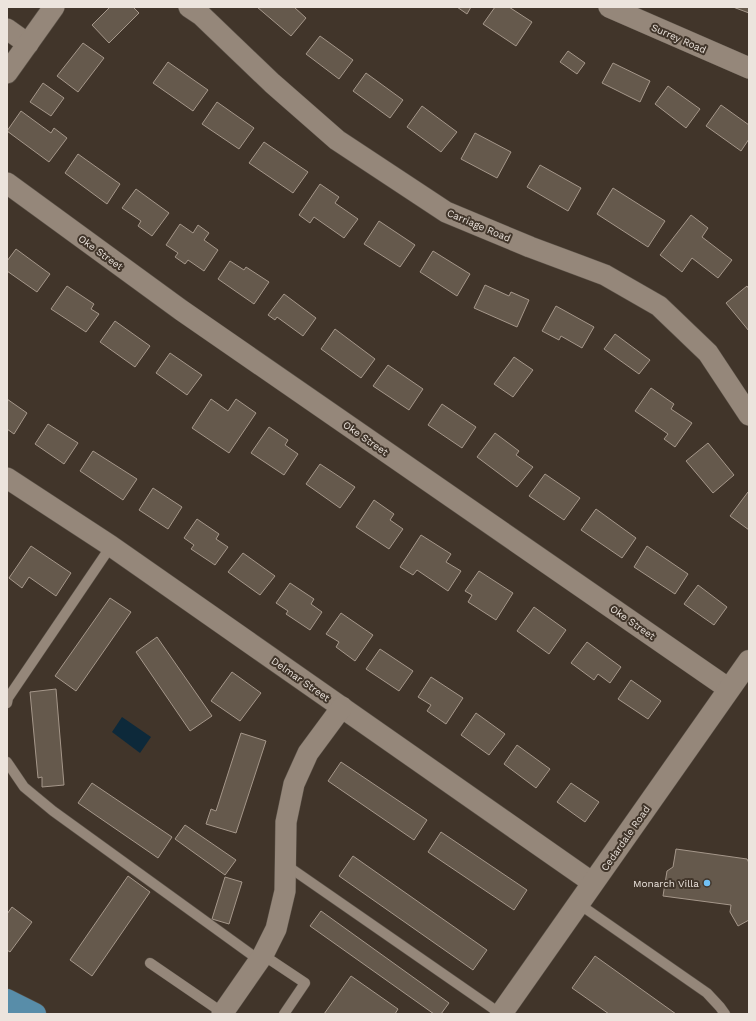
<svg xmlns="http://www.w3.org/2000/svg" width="756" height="1021" font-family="'Work Sans',sans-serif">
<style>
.water{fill:#0d293a}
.building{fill:#65594c;stroke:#a5978a}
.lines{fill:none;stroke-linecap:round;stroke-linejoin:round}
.service-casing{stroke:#5a5147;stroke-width:11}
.minor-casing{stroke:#5a5147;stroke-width:22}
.tertiary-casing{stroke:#5a5147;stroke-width:23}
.primary-casing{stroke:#5a5147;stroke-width:23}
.service{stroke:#95877a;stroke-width:10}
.minor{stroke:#95877a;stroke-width:21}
.tertiary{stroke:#95877a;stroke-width:22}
.primary{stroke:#588da9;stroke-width:22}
.poi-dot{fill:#71c1f5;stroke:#41352a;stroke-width:1.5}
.labels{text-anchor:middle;stroke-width:4;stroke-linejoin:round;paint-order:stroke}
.street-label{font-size:10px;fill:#ece4dd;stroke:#41352a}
.poi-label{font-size:10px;fill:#ece4dd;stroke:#41352a;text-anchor:end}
</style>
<rect width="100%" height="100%" fill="#41352a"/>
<polygon class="water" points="122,717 151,737 140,753 112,732"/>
<g class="building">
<polygon points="110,7 133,7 139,13 109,43 92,25"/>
<polygon points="257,7 294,7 306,18 291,36"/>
<polygon points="457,7 471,7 467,14"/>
<polygon points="495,7 509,7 532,22 516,46 483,24"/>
<polygon points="733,7 749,7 749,13"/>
<polygon points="320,36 353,60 339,79 306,54"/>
<polygon points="83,43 104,58 78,92 57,76"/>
<polygon points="568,51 585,63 577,74 560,62"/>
<polygon points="168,62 208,90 193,111 153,83"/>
<polygon points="613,63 650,81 640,102 602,83"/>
<polygon points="366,73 403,100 390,118 353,91"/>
<polygon points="43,83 64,98 51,116 30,102"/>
<polygon points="668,86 700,109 686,128 655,104"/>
<polygon points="217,102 254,128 239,149 202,124"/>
<polygon points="721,105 749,125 749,139 741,151 706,126"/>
<polygon points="422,106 457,132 441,152 407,127"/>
<polygon points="21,111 51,133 54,128 67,138 49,162 7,131"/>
<polygon points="475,133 511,152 497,178 461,159"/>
<polygon points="264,142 308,172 293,193 249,163"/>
<polygon points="78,154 120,184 107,204 65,173"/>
<polygon points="540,165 581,188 568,211 527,187"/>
<polygon points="320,184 339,197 335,203 358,219 344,238 314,217 310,223 299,215"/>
<polygon points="613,188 665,221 648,247 597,214"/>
<polygon points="136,189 169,213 152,236 138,226 141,221 122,208"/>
<polygon points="691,215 708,228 702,237 732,260 718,278 692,258 682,272 660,255"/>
<polygon points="379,221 415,245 400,267 364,244"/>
<polygon points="180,224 193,233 198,225 209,233 204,240 218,250 204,271 188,260 185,264 175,257 178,253 166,245"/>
<polygon points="16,249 50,274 37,292 7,271 7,261"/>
<polygon points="433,251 470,274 457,296 420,272"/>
<polygon points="230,261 244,270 246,267 269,282 254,304 218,279"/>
<polygon points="485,285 509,296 511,292 529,300 517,327 474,308"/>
<polygon points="67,286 94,304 91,309 99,314 86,332 51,309"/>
<polygon points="747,286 749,289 749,331 726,303"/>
<polygon points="284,294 316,318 303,336 277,317 275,320 268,315"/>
<polygon points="556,306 594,327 582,348 561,336 559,340 542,331"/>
<polygon points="115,321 150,346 135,367 100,342"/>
<polygon points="335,329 375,359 361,378 321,349"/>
<polygon points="615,334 650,360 639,374 604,349"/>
<polygon points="170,353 202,375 187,395 156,373"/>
<polygon points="514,357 533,370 513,397 494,384"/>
<polygon points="388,365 423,389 409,410 373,386"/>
<polygon points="651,388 674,404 671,409 692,423 675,447 664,439 668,434 635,411"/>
<polygon points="7,399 27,413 14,434 7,429"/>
<polygon points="211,399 228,411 236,399 256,413 229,453 192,428"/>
<polygon points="442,404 476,427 462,448 428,425"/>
<polygon points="48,424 78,443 64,464 35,444"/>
<polygon points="269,427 288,440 285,445 298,454 284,475 251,453"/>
<polygon points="495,433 519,451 516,455 533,467 517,487 477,457"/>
<polygon points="708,443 734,475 713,493 686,461"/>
<polygon points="93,451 137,479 123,500 80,471"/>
<polygon points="320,464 355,487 340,508 306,484"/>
<polygon points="545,474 580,498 564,520 529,496"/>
<polygon points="153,488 182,507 168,529 139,510"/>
<polygon points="748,492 749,493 749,530 730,516"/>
<polygon points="374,500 394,514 390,520 403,529 389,549 356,527"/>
<polygon points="596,509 636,538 622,558 581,530"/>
<polygon points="197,519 219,534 216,539 228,547 215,565 191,549 194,545 184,538"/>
<polygon points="421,535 451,554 446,562 461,571 448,591 417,570 413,575 400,567"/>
<polygon points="31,546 71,573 56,596 29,577 22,588 9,578"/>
<polygon points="647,546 688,574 675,594 634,567"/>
<polygon points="243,553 275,576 260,595 228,572"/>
<polygon points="479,571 513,593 496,620 468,602 472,595 465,591"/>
<polygon points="290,583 314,599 311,604 322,612 310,630 286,614 288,611 276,603"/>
<polygon points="698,585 727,607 714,625 684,604"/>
<polygon points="110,598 131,612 76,691 55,676"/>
<polygon points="534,607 566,630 549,654 517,631"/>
<polygon points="341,613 373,635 355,661 336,647 339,642 326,634"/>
<polygon points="157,637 212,716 190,731 136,652"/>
<polygon points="587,642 621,667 610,683 598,674 594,680 571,663"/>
<polygon points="380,649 413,671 399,691 366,669"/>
<polygon points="232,672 261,693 240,721 211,701"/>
<polygon points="431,677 463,698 446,724 427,711 431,705 418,697"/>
<polygon points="631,680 661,701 648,719 618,699"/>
<polygon points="56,689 64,785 42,787 42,777 38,778 30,692"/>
<polygon points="476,713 505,734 489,755 461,735"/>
<polygon points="241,733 266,741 236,833 206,824 211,809 216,811"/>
<polygon points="517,745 550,769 536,788 504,764"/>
<polygon points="341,762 427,820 414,840 328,781"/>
<polygon points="92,783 172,837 158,858 78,803"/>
<polygon points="571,783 599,802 585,822 557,802"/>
<polygon points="185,825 236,860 225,875 175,839"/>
<polygon points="441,832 527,890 514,910 428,852"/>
<polygon points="676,849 747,859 749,863 749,920 738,926 730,912 731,905 663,896 667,871 673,867"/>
<polygon points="353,856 487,950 473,970 339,876"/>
<polygon points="128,876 150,892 92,976 70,960"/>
<polygon points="225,877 242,882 229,924 212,919"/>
<polygon points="12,907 32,922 10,952 7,950 7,914"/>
<polygon points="321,911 449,1003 441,1014 434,1014 310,926"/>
<polygon points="595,956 676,1014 609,1014 572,988"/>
<polygon points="351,976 398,1009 395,1014 324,1014"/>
</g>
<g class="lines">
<defs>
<g id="service">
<polyline points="7,703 8,698 111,546"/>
<polyline points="7,762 24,787 53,811 259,960"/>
<polyline points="286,865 501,1014"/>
<polyline points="579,904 707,993 720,1007 725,1014"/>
<polyline points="263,955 305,983 284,1014"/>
<polyline points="150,963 223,1013"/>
</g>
<g id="minor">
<polyline points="189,7 201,15 272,83 337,140 446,212 530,247 605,275 659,306 708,353 749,415"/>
<polyline points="609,7 749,68"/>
<polyline points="7,29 28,44"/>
<polyline points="7,73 54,7"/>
<polyline points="7,183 181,310 729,689"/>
<polyline points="7,478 111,546 593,883"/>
<polyline points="222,1014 263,955 276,929 285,891 286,822 294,784 308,753 342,707"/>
</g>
<polyline id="tertiary" points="501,1014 749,661"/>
<polyline id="primary" points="7,1000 35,1014"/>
</defs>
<use href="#service" class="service-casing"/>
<use href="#minor" class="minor-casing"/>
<use href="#tertiary" class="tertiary-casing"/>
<use href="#primary" class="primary-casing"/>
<use href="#service" class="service"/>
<use href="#minor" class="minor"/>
<use href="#tertiary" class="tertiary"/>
<use href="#primary" class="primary"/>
</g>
<circle class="poi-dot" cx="707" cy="883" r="4"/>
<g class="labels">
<g class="street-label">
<text transform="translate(679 38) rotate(24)" y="4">Surrey Road</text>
<text transform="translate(479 225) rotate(23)" y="4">Carriage Road</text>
<text transform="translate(101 252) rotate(36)" y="4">Oke Street</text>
<text transform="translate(366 438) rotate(35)" y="4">Oke Street</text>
<text transform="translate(633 622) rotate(35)" y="4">Oke Street</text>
<text transform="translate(301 679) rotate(35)" y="4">Delmar Street</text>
<text transform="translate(625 838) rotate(-55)" y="4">Cedardale Road</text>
</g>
<g class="poi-label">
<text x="699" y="887">Monarch Villa</text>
</g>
</g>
<rect width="756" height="1021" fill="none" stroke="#ece4dd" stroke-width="16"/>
</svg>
